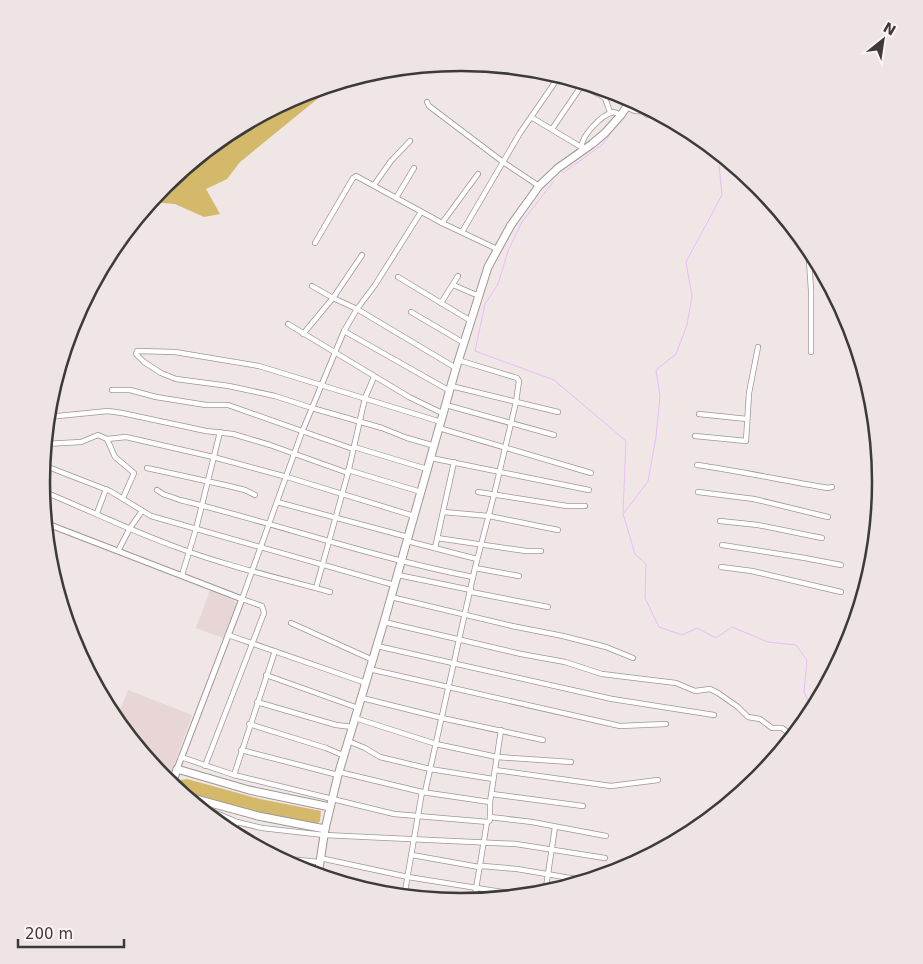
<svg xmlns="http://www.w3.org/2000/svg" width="923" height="964" font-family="'DejaVu Sans',sans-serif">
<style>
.built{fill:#e7d6d5}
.green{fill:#d3b969}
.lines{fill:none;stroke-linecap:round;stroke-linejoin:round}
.stream{stroke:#ebbbfd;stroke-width:1}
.minor-casing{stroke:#9f9796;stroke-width:6}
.tertiary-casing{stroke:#9f9796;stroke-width:7}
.primary-casing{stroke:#9f9796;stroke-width:9}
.trunk-casing{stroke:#9f9796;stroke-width:9}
.minor{stroke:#fff;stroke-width:4.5}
.tertiary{stroke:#fff;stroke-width:5}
.primary{stroke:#fff;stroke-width:7}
.trunk{stroke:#fff;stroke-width:7}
.rim{fill:none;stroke:#3d3a3a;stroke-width:2.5}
</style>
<rect width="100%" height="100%" fill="#efe6e5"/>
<g class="built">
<polygon points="210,590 233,600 236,603 237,606 223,638 196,628"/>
<polygon points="128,690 192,715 168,782 116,720"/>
</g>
<g class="green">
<path d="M 337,83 L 240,162 L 227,179 L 206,189 L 220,214 L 204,217 L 175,204 L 151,202 C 188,156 247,118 300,94 C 311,89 325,86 337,83 Z"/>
<polygon points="187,779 260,799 321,811 320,821 317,824 260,814 187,794 180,791 178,786 181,780"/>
</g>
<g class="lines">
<g class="stream">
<polyline points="563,173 602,145 610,134"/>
<polyline points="553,182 522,222 508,251 498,284 485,304 475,351 554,380 626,441 623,514 635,554 646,564 645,598 659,627 682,635 697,628 716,638 732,627 768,642 796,645 807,660 804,692 813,712"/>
<polyline points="624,513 648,481 656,437 660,396 656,370 676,354 687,325 692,296 686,262 722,195 719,165"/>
</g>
<defs>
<g id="minor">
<polyline points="568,77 605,98 610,112"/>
<polyline points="427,102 429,106 503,162 539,186"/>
<polyline points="626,107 635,111 656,112"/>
<polyline points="643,111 647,115 663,116"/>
<polyline points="531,117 581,147"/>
<polyline points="552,129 584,82"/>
<path d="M 582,151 C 578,138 602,114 614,112 L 621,115"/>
<polyline points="374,185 391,161 410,141"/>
<polyline points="396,198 414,168"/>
<polyline points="442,223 478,174"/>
<polyline points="462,232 520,133 560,75"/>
<polyline points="315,243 353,178 356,176 442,223 497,249"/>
<polyline points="808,245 811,290 811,352"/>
<polyline points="104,263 108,257"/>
<polyline points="398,277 471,321"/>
<polyline points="453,285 479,296"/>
<polyline points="312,286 333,298 357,309 456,368"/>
<polyline points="834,301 839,301"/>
<polyline points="441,303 458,276"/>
<polyline points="411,312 464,343"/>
<polyline points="288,324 409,397 444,414"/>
<polyline points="344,331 450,391"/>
<polyline points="303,334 333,298 362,255"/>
<polyline points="64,351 74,337 71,329"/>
<polyline points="451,386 558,412"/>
<polyline points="112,390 130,390 156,397 206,405 228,405 353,449"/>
<polyline points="446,405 554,435"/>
<polyline points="699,414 747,419"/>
<polyline points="48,417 108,411 122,413 206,431 233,434 270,445 348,473"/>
<polyline points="439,428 591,473"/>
<polyline points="695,436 746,441 749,393 758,347"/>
<polyline points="107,439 115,457 134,473 123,498"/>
<polyline points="45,444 81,442 98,435 107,439 126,437 213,457 287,477 414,516"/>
<polyline points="435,446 407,438 382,428 312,408 275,396 229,386 176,379 161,373 144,362 136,354 137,351 175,352 259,366 441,422"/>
<polyline points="354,447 427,469"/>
<polyline points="431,458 589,490"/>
<polyline points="43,465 110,491 151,516 394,585"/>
<path d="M 697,465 C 741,471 784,481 828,488 L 832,487"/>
<polyline points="147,468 229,486 245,490 255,495"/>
<polyline points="348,470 421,492"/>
<path d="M 157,490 L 163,494 L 180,500 C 278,524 374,558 473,577"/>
<path d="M 42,491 C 87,509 131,531 176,547 C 226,566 279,578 330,592"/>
<polyline points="478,492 567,506 585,506"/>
<polyline points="698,492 754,499 828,517"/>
<polyline points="277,502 408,537"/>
<polyline points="443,512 489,516 558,530"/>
<polyline points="97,513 106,489"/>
<polyline points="720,521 758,525 822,538"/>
<polyline points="437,538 526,551 541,551"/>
<polyline points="407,541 477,559"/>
<polyline points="722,545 805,558 841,565"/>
<polyline points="435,548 454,462"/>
<polyline points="118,551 130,528 142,511"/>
<polyline points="721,567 752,571 841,592"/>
<polyline points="475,568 519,576"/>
<polyline points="182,575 196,529 220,432"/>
<polyline points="398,575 471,590"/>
<polyline points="316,588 348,473 365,398 374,377"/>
<polyline points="471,592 548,607"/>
<polyline points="391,597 512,626 563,636 606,647 633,658"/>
<polyline points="384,622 521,654 565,662 602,674 676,683 695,691 710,689 718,693 738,707 748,717 760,719 772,728 782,728 794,737"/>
<polyline points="291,623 373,660"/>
<polyline points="228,635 366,683"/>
<polyline points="377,646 612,699 714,715"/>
<polyline points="369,669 620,726 666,724"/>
<polyline points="266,675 358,708"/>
<polyline points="362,698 442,718 543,740"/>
<polyline points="257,702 336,725 353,727"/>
<polyline points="355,718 436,744 497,757 571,762"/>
<polyline points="249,724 326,748 340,754 345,754"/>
<polyline points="348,741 365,748 380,757 430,769 493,779"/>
<polyline points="241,750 338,775"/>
<polyline points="181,757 234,775 394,814 488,822 490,820 490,802 501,730"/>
<polyline points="205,766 264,613 262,606 242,599 302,432 344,331 357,309 375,285 421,212"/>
<polyline points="495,770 611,786 658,780"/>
<polyline points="339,772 422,792 490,802"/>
<polyline points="234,775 275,651"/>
<polyline points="425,792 475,568 494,495 516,402 519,381 517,378 458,360"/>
<polyline points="492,794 583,806"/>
<polyline points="195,804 237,822 262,828 324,835 516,844 605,858"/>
<polyline points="490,817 532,822 606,836"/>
<polyline points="233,834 237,822"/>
<polyline points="412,855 479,867 483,866 517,869 588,881"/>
<polyline points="278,858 319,862"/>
<polyline points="320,858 408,877 527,896"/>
<polyline points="545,894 555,827"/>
<polyline points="404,897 422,792"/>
<polyline points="474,901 487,822"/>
</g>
<polyline id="tertiary" points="45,523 242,599 177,769"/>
<g id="primary">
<polyline points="172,785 177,769 249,790 330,807"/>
<polyline points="185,796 258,816 325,829"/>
</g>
<polyline id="trunk" points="318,875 325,829 338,775 384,622 456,368 488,267 511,225 539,186 558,168 592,144 605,133 621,115 632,99"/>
</defs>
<use href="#minor" class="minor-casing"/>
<use href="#tertiary" class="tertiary-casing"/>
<use href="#primary" class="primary-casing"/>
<use href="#trunk" class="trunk-casing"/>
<use href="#minor" class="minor"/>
<use href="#tertiary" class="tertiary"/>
<use href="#primary" class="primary"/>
<use href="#trunk" class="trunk"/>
</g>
<path d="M0 0H923V964H0ZM50 482a411 411 0 1 1 822 0a411 411 0 1 1-822 0Z" fill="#ede4e3" fill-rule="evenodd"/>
<path class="rim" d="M50 482a411 411 0 1 1 822 0a411 411 0 1 1-822 0Z"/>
<g transform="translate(883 40) rotate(30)" stroke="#fcf3f2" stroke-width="4" paint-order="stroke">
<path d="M0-4L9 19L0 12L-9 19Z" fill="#3d3a3a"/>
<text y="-8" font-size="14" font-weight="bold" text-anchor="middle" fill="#3d3a3a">N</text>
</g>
<path d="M18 939v8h106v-8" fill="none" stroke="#3d3a3a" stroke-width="2.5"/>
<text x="25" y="939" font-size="15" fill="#3d3a3a" stroke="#fcf3f2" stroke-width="4" paint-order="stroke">200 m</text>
</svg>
